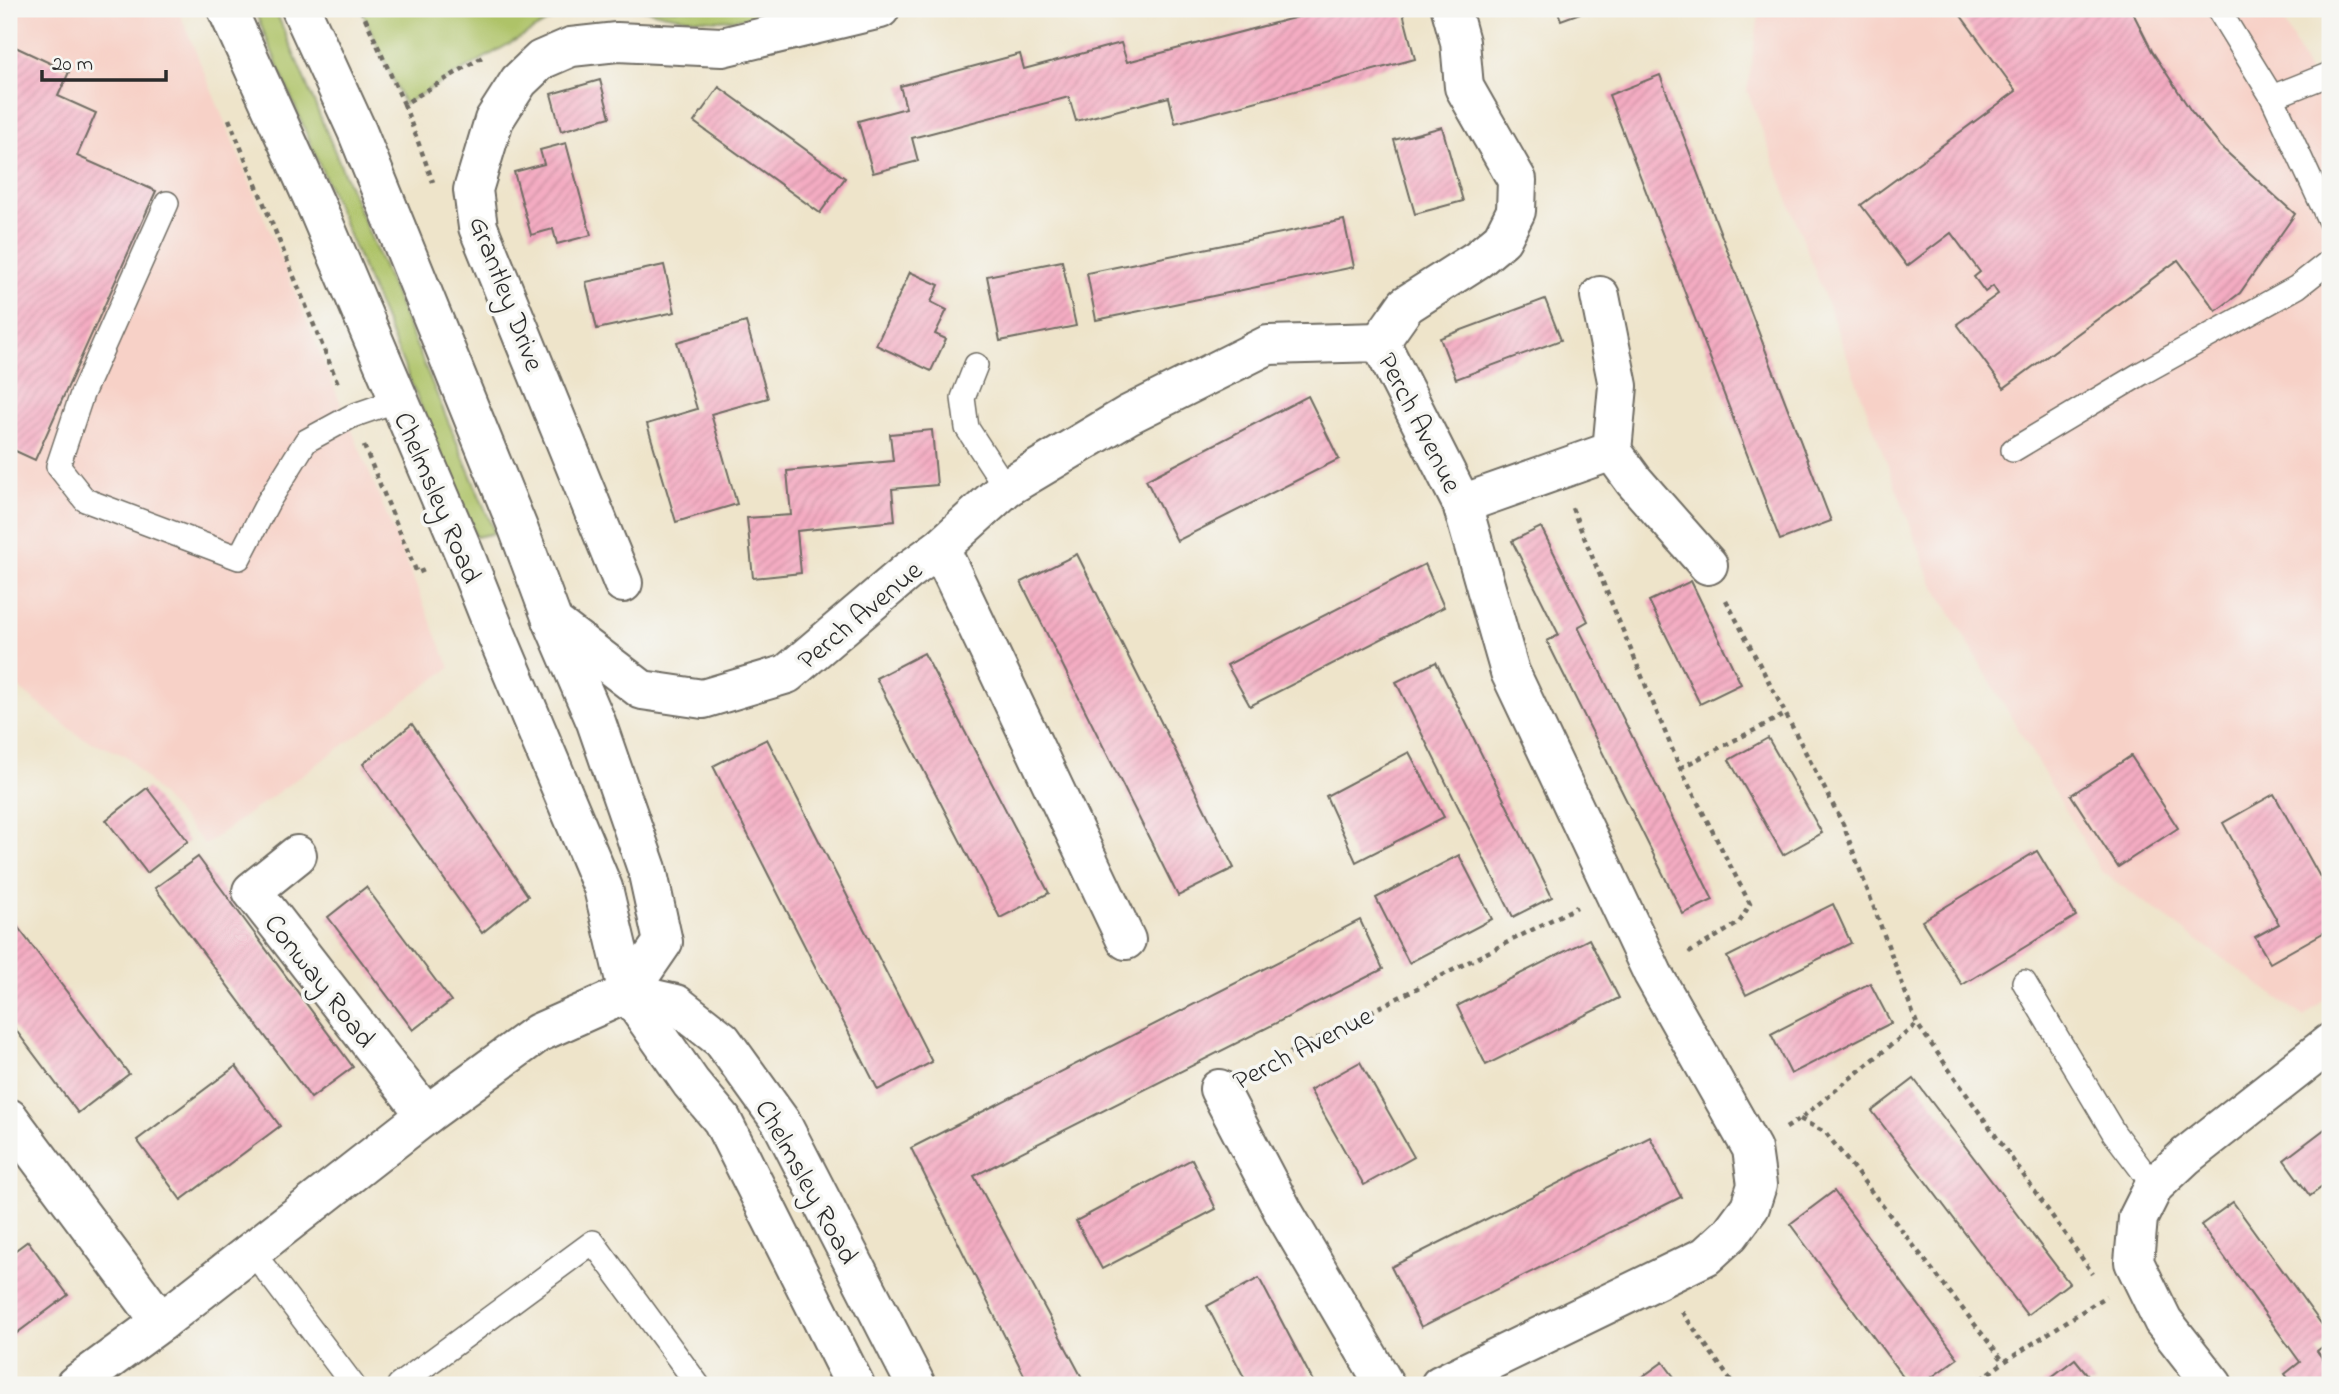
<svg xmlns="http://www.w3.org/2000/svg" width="2339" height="1394" font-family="'Indie Flower',sans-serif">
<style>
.built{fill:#f7d1c7}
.green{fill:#aec368;stroke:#6c774a;stroke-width:2}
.building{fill:url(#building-hatch)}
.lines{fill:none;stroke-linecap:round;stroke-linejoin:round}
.service-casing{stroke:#6f6c63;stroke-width:26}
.minor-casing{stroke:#6f6c63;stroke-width:42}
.tertiary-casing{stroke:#6f6c63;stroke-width:42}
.path{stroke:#6f6c63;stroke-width:4.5;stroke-dasharray:5 5;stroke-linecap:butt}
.service{stroke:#fff;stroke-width:23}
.minor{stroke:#fff;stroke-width:38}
.tertiary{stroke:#fff;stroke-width:38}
.labels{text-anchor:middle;stroke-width:7;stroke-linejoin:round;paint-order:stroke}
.street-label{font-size:28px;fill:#2b2b2b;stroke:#f6f6f2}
</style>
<defs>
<pattern id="building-hatch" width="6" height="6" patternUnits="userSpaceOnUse" patternTransform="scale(1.75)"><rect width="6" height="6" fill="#f4acc2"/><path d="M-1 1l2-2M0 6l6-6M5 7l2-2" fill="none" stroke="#d194a7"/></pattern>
</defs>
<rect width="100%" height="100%" fill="#f6f6f2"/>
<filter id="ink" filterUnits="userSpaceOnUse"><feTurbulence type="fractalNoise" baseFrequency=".0143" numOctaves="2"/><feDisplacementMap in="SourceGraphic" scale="14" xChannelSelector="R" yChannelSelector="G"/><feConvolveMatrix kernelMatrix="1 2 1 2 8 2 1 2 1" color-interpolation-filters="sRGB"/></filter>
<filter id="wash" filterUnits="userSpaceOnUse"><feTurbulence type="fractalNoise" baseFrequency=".00686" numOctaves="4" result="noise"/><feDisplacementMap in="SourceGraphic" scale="28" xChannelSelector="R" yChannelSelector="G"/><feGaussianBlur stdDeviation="1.57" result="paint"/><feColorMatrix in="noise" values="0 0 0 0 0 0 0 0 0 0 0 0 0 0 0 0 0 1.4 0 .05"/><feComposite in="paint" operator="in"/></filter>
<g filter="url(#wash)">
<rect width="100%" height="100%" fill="#eee4ca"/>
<g class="built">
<polygon points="9,9 178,9 450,668 205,845 126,756 80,737 9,680"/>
<polygon points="1760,9 2278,9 2330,116 2330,994 2304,1017 2101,871 1930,578 1747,90"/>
</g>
<g class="green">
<polygon points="254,9 275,9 495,533 476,537"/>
<polygon points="361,9 576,9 568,10 404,104"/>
<path d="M 642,9 L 786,9 C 741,25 688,22 642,9 Z"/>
</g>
<g id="blocks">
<g class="building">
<polygon points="1328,9 1402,9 1415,59 1175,123 1169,97 1076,121 1069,97 912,138 918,161 873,173 858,121 906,108 900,86 1020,54 1024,69 1121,43 1127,62"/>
<polygon points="1557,9 1591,9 1561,20"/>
<polygon points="1956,9 2131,9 2152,51 2191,111 2221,147 2295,214 2240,293 2216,311 2178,260 2004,388 1957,324 1998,294 1993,286 1985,292 1974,277 1980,272 1951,233 1907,266 1861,205 2016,91"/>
<polygon points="9,44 69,72 58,96 96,113 77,156 156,191 35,460 9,448"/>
<polygon points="1660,75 1831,521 1780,540 1609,95"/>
<polygon points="600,80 610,117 561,131 551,94"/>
<polygon points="719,87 845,178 820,213 694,122"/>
<polygon points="1442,127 1463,201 1415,214 1394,140"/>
<polygon points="566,143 591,235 557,244 553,229 531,235 514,172 544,164 540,150"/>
<polygon points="1344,220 1354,267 1096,320 1087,273"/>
<polygon points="1062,261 1076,326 1000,341 987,276"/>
<polygon points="664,265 675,312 597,329 586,282"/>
<polygon points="910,272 939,285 931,302 947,310 935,334 946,339 931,371 876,345"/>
<polygon points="1545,299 1561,340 1456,379 1440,338"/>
<polygon points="746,322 768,398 711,414 737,504 676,522 647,424 697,409 677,342"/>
<polygon points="1308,396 1339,459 1177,541 1146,480"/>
<polygon points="932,430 937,485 892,489 895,521 797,531 801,573 753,578 747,518 791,515 787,471 893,461 890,434"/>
<polygon points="1541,527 1588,621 1578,627 1713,900 1683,914 1547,641 1559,635 1512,541"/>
<polygon points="1077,554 1234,868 1178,896 1021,582"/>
<polygon points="1425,564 1444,607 1250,706 1227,665"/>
<polygon points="1691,581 1741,684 1700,704 1649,601"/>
<polygon points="924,653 1049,893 1000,918 876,678"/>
<polygon points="1436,662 1552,897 1513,917 1396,682"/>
<polygon points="412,724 528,896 482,933 363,764"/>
<polygon points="1768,738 1822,833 1783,855 1729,760"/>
<polygon points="767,739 932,1062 878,1090 713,766"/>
<polygon points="1409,752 1444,817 1356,862 1326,796"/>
<polygon points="2131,756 2178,828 2118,867 2071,795"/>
<polygon points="147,788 188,841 147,873 106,820"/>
<polygon points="2274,794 2330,895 2330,929 2270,963 2255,937 2279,924 2223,823"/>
<polygon points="2037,851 2076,916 1962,985 1922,921"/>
<polygon points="1459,855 1492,919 1409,963 1376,898"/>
<polygon points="198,857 353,1067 311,1098 155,888"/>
<polygon points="366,887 451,1001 413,1030 328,917"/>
<polygon points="1833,904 1851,943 1746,995 1727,957"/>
<polygon points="1360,920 1383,969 974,1176 1086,1385 1029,1385 911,1148"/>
<polygon points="14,922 129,1074 78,1113 9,1021 9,926"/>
<polygon points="1589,939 1619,998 1486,1065 1457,1006"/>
<polygon points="1870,983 1891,1023 1791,1074 1771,1034"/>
<polygon points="1360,1062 1414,1157 1364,1185 1310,1090"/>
<polygon points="236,1066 280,1126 181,1200 137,1140"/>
<polygon points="1914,1079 2069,1283 2027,1315 1872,1111"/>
<polygon points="2330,1125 2330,1181 2310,1196 2284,1160"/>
<polygon points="1650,1137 1681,1197 1421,1327 1391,1267"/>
<polygon points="1192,1159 1216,1209 1102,1269 1076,1221"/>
<polygon points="1834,1191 1958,1358 1921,1385 1909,1385 1790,1224"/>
<polygon points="2233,1202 2330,1336 2330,1341 2317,1351 2330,1369 2330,1385 2293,1385 2285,1374 2300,1362 2201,1225"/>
<polygon points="28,1241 68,1295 9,1339 9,1255"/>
<polygon points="1259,1278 1315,1385 1248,1385 1207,1306"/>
<polygon points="2075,1359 2096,1385 2041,1385"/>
<polygon points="1663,1362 1680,1385 1631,1385"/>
</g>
</g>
</g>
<g filter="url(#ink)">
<use href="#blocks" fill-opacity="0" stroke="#6f6c63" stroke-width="2"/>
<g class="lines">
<defs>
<g id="service">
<polyline points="2218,9 2272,97 2330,74"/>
<polyline points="2272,97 2330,222"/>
<polyline points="167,203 82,394 58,466 85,500 239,558 268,502 306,441 352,416 398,400"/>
<polyline points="976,365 963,398 967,428 1006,488"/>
<polyline points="2013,450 2142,373 2297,287 2330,261"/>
<polyline points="2024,982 2114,1133 2154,1186"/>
<polyline points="251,1250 353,1385"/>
<polyline points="399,1385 593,1242 698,1385"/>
</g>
<g id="minor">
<polyline points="1380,342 1406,305 1478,259 1502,239 1516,211 1517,180 1464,87 1460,42 1451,9"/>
<polyline points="1612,451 1634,481 1708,565"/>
<polyline points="1462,504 1612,451 1618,386 1600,296"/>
<polyline points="940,548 1126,940"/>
<polyline points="623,583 478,227 473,190 494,120 519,81 541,60 571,47 617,42 722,47 880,9"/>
<polyline points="553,622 642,690 703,699 787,674 908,571 940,548 1006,488 1128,415 1268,345 1380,342 1462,504 1510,672 1653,974 1752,1149 1757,1185 1750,1207 1730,1234 1706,1256 1440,1385"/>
<polyline points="297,855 252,891 426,1115"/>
<polyline points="1219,1089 1283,1211 1385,1385"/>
<polyline points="9,1118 161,1322"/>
<polyline points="75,1385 161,1322 426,1115 538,1033 628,993"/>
<polyline points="2213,1385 2163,1321 2134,1262 2138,1218 2154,1186 2186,1156 2330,1043"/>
</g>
<g id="tertiary">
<polyline points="227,9 319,212 464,553 497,636 603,888 628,993 691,1083 722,1120 855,1385"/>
<polyline points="301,9 357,131 518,528 553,622 596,722 647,869 663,942 628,993 676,1004 722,1040 781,1122 916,1385"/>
</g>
</defs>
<use href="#service" class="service-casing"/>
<use href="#minor" class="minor-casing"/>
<use href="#tertiary" class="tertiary-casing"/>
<g class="path">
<polyline points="361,9 404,104 484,56"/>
<polyline points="404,104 433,182"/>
<polyline points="229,119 339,386"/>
<polyline points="364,446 417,573 427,569"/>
<polyline points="1572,508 1680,768 1750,904 1739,923 1687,954"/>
<polyline points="1726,600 1843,824 1917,1024 2093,1274"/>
<polyline points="1680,768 1786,714"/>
<polyline points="1254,1071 1577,907"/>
<polyline points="1800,1119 1826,1133 2004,1362"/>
<polyline points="1786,1128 1800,1119 1917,1024"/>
<polyline points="1682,1312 1734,1385"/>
<polyline points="1973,1385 2004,1362 2106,1296"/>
</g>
<use href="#service" class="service"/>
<use href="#minor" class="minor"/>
<use href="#tertiary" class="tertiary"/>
</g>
</g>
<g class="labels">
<g class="street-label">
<text transform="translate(508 293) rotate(69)" y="10">Grantley Drive</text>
<text transform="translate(1421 422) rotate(63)" y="10">Perch Avenue</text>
<text transform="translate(439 497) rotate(67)" y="10">Chelmsley Road</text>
<text transform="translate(859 614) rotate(-40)" y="10">Perch Avenue</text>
<text transform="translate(321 980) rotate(52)" y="10">Conway Road</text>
<text transform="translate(1302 1047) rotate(-27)" y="10">Perch Avenue</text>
<text transform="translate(808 1181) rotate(61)" y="10">Chelmsley Road</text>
</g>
</g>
<rect width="2339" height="1394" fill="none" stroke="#f6f6f2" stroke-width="35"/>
<path d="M42 70v10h124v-10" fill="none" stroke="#2b2b2b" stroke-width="3.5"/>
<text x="52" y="70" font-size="21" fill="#2b2b2b" stroke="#f6f6f2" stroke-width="5" paint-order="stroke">20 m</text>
</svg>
